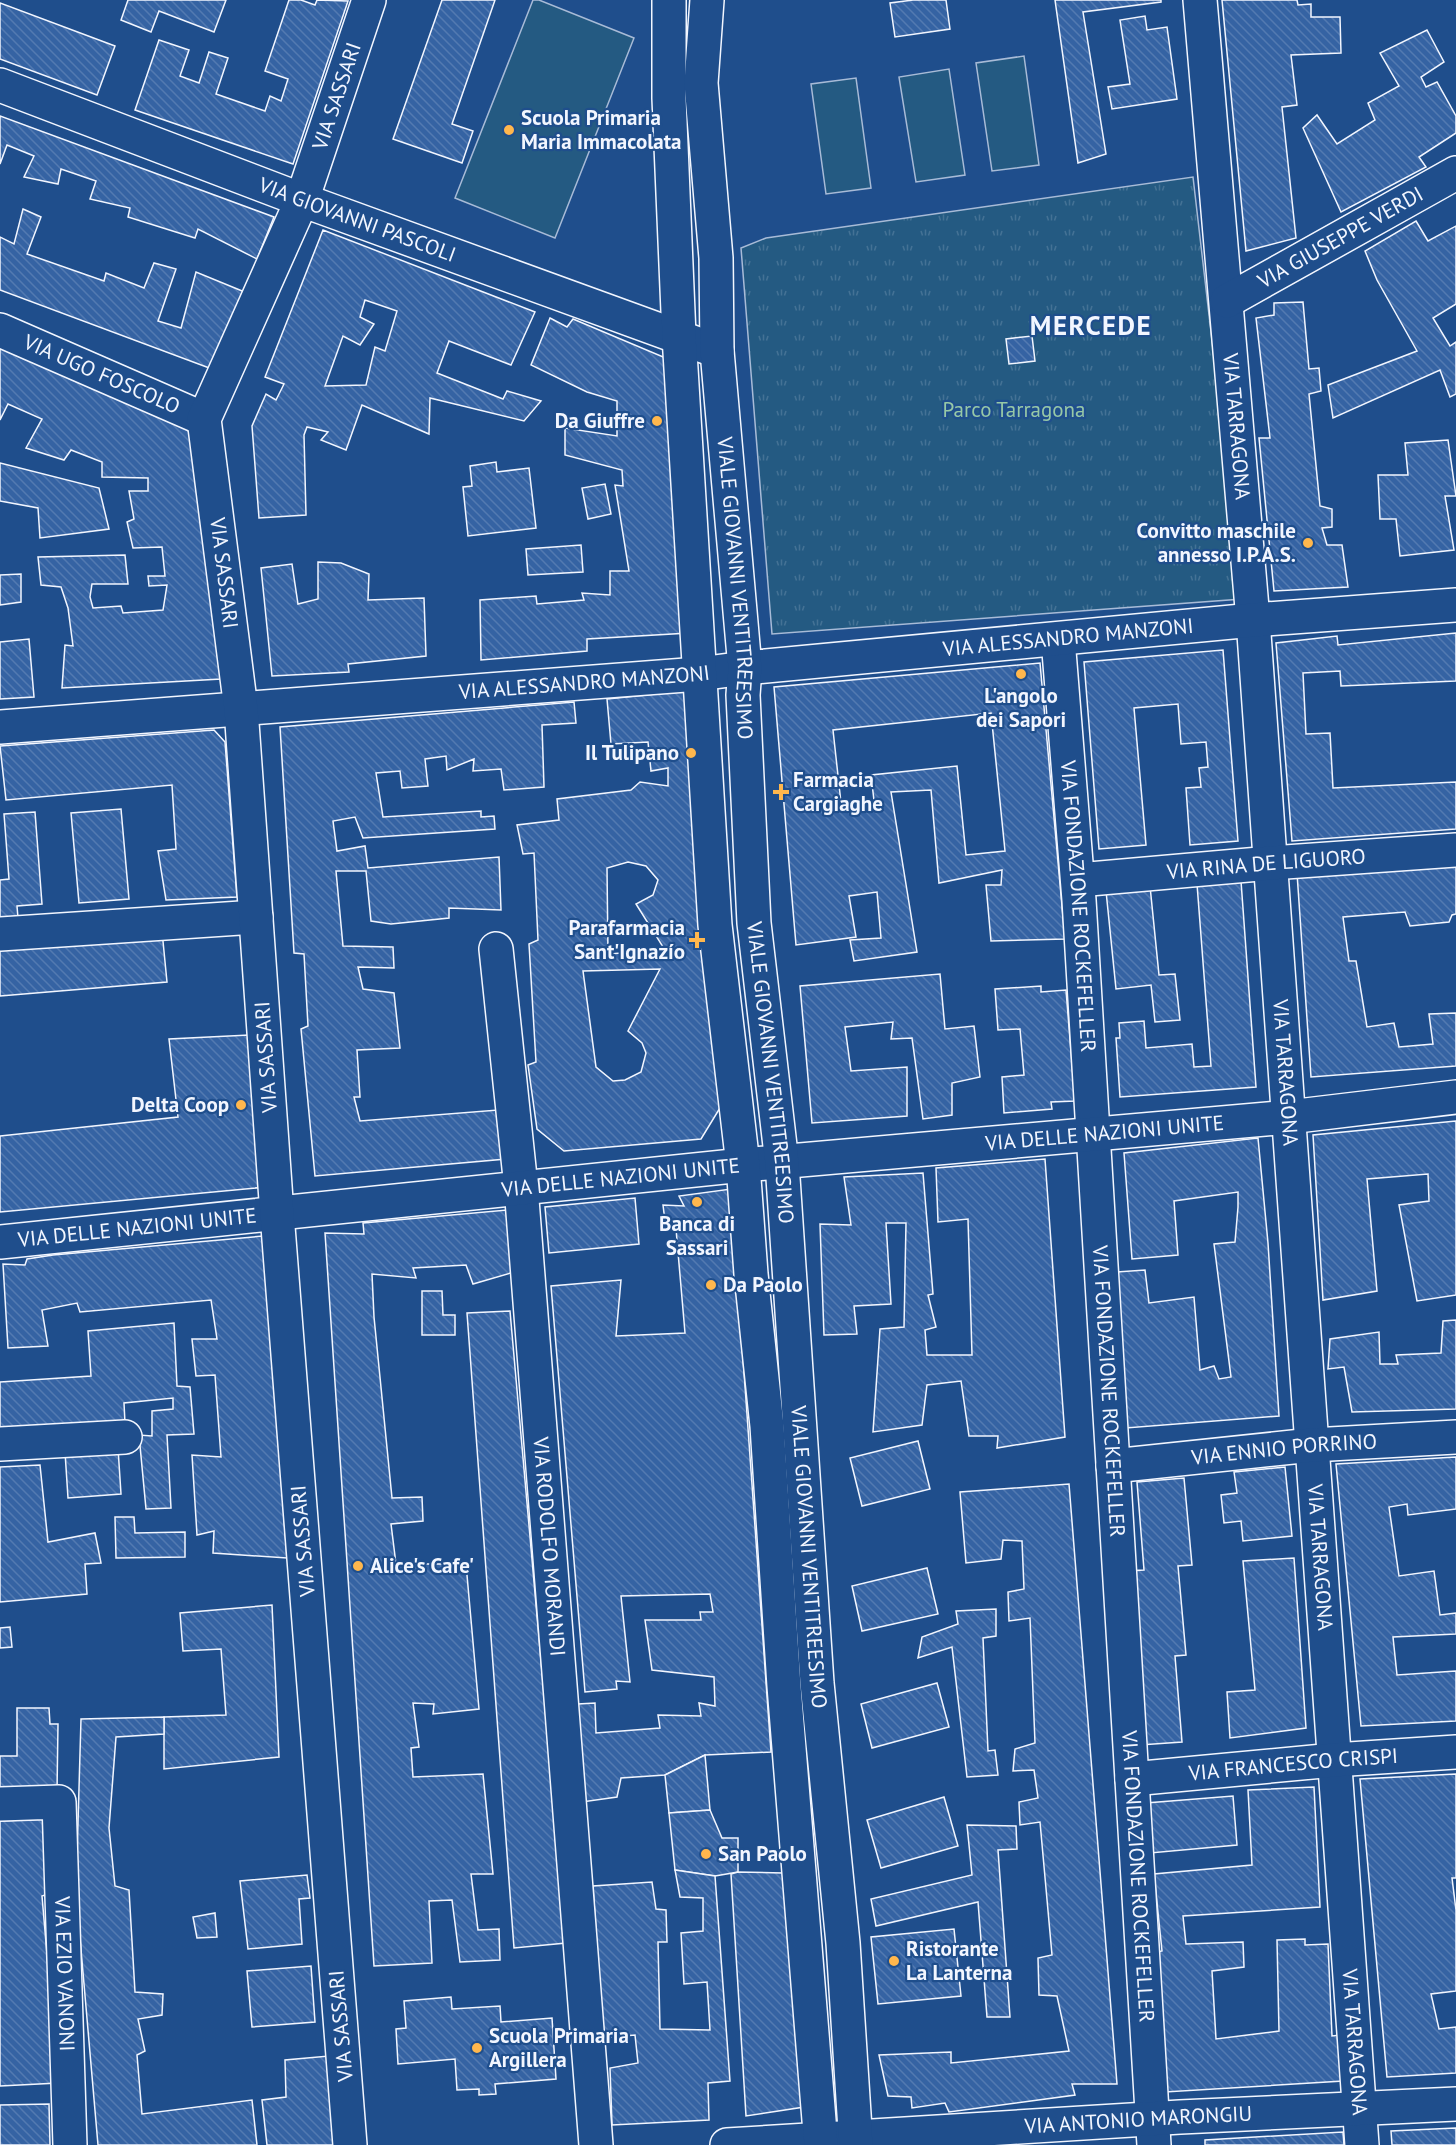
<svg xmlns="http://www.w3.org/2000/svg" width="1456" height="2145" font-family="'PT Sans',sans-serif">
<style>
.green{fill:#245a82;stroke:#a8bbd7;stroke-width:1.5}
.park{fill:url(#park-tufts);stroke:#a8bbd7;stroke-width:1.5}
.building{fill:url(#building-back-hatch);stroke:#f2f6ff;stroke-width:1.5;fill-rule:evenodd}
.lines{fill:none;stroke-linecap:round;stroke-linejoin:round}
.minor-casing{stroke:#f2f6ff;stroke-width:36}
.major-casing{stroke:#f2f6ff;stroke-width:36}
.minor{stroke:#1f4e8c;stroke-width:33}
.major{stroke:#1f4e8c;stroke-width:33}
.poi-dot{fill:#ffb74d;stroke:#1f4e8c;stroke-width:2}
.labels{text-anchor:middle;stroke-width:4.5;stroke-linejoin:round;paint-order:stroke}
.street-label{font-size:21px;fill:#f2f6ff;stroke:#1f4e8c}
.poi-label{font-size:21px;font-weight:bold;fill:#f2f6ff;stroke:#1f4e8c;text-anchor:start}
.park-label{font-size:21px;fill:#97c8a6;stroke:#1f4e8c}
.district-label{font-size:27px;font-weight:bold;letter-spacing:1.5px;fill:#f2f6ff;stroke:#1f4e8c}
</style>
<defs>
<pattern id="park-tufts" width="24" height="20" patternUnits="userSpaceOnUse" patternTransform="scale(1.5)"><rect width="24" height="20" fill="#245a82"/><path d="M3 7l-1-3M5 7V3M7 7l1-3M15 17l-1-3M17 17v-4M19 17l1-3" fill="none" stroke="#447295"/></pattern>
<pattern id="building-back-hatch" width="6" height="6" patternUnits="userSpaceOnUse" patternTransform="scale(1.5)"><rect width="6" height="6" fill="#3563a3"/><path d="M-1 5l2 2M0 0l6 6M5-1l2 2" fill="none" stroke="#537ab1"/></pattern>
</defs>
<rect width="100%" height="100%" fill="#1f4e8c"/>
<g class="green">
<polygon points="533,0 539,0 634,38 555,238 455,198"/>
<polygon points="1024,56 1039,165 992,171 976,63"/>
<polygon points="949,69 965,175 916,182 899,77"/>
<polygon points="856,78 871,188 826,194 811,84"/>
</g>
<polygon class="park" points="1193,177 1242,599 772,634 741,248 766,238"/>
<g class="building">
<polygon points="128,0 226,0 214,32 159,11 151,32 121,20"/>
<polygon points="289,0 301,0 315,5 317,0 348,1 293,164 135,110 159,40 189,50 180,76 199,83 209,52 228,58 216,94 265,111 270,96 281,101 288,79 265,71"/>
<polygon points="442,0 495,0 452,124 473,131 462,163 393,139"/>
<polygon points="913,0 946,0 950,29 895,37 890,3"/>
<polygon points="1055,0 1161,0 1161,2 1083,12 1106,154 1078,163"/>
<polygon points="1222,0 1297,0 1298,5 1311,4 1311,17 1340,17 1341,53 1291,55 1297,105 1282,107 1296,238 1246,251"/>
<polygon points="0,3 115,46 97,95 0,59"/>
<polygon points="1145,16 1147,30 1167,27 1177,99 1112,109 1108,87 1130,84 1120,20"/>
<polygon points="1427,30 1444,62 1421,77 1426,87 1437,82 1456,116 1456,133 1419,157 1426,167 1341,212 1303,128 1317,115 1337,144 1375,120 1368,103 1399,86 1380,53"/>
<polygon points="0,116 274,217 257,259 198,229 195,238 128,217 130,208 90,199 96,181 61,169 58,184 24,177 34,156 7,145 0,164"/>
<polygon points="23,209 41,217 27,254 104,281 106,273 144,288 154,263 176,269 158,321 181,328 196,272 247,293 220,372 0,290 0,237 14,244"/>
<polygon points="1416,221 1428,241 1456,226 1456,304 1433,318 1450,346 1456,342 1456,394 1450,397 1440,370 1333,418 1328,385 1417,351 1377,280 1365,251"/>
<path d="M 323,230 L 535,312 L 511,365 L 449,341 L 437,373 L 503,399 L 507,391 L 541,401 L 524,421 L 430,398 L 429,434 L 362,405 L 346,450 L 321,440 L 328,432 L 307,427 L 304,435 L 306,515 L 259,518 L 252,426 L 266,394 L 276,400 L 284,384 L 265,377 ZM 365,300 L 397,311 L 385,351 L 375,347 L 366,385 L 325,386 L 343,336 L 360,345 L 374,324 L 360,317 Z"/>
<polygon points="1303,302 1309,369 1319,368 1321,391 1309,394 1320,506 1332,509 1332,527 1322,528 1327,545 1342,545 1348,587 1274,591 1259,438 1270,438 1256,318 1274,315 1274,303"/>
<polygon points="550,318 567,327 573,319 668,359 689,633 587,639 587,651 481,660 480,600 536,596 537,604 584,600 582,593 610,595 610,571 629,571 615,485 623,486 622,470 565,455 565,428 617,436 617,401 587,392 531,365"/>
<polygon points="1032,336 1035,361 1009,364 1006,339"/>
<polygon points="0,348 197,425 221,679 62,688 65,645 73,646 68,608 61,587 41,585 38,557 125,555 128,584 92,584 90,597 93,608 121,606 123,613 163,610 167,585 149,586 148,576 165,576 162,547 133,548 127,522 134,519 129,491 148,491 148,478 102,477 102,462 71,450 64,460 26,448 42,419 8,404 0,420"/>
<polygon points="1448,440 1456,496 1445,496 1454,550 1400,556 1396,519 1380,519 1378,475 1408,475 1405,443"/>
<polygon points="496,462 497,472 529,468 536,528 468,536 463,487 472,486 470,466"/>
<polygon points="0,463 99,488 109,529 40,538 38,508 0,501"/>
<polygon points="605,484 611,514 588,519 582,488"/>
<polygon points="581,545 583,572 528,575 526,549"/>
<polygon points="318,562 341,563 369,574 368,600 424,598 426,656 348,664 349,672 272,676 261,568 292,564 298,604 318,599"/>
<polygon points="21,574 21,602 0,605 0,575"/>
<polygon points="1456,633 1456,681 1341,686 1340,671 1303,673 1306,734 1330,733 1333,788 1456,782 1456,829 1292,841 1276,643 1337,636 1338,645"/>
<polygon points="29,639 34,697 0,699 0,642"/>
<polygon points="1223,650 1238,841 1190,845 1186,788 1201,787 1199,768 1208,767 1206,742 1181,744 1178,704 1134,708 1146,845 1099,849 1084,662"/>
<path d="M 1040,663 L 1065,939 L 991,941 L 986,885 L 1001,885 L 1002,870 L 939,883 L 931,790 L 891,792 L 917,952 L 854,961 L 850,940 L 881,938 L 877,892 L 849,896 L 856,937 L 796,945 L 774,687 ZM 991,713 L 1005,851 L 966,855 L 957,766 L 871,775 L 875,809 L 842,812 L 833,730 Z"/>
<path d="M 695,690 L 723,1103 L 701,1139 L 564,1151 L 537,1129 L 528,1065 L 536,1062 L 529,944 L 538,940 L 534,853 L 523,854 L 517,825 L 559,820 L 557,799 L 631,790 L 640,782 L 668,786 L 668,768 L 651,771 L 648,742 L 611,744 L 607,699 ZM 628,862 L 646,866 L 658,880 L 653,895 L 636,904 L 665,950 L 608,954 L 607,868 ZM 660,969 L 628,1031 L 642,1043 L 646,1053 L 641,1072 L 625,1080 L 613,1081 L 596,1067 L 583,971 Z"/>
<polygon points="574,702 576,723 542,725 544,787 504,790 501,769 473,771 474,759 447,770 446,756 425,759 428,786 402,788 400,771 376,773 383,817 481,811 481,817 494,816 495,829 363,838 355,817 333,821 337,851 365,846 368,868 499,857 501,910 449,908 449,918 391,924 371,921 366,871 336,871 343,946 393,947 394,968 358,967 363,989 394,993 400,1048 357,1050 360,1097 354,1097 360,1121 498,1110 506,1159 315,1176 301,1029 308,1026 304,954 294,953 280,727"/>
<polygon points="214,730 225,742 237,897 166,900 158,851 176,849 172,785 6,800 0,746"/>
<polygon points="121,809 129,899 79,903 71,813"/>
<polygon points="35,812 42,904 17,906 18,918 0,920 0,880 9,879 4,814"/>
<polygon points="1456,860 1456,914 1452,915 1449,922 1410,926 1405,912 1343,917 1349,961 1356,961 1367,1027 1394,1023 1399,1047 1433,1044 1429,1014 1456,1013 1456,1066 1311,1077 1297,873"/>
<polygon points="1241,881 1256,1087 1120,1097 1116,1038 1120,1038 1119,1023 1144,1021 1146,1048 1192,1044 1194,1067 1211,1066 1197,884"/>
<polygon points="1150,886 1159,975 1175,974 1180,1020 1155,1022 1151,985 1116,989 1106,891"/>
<polygon points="162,931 167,982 0,996 0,943"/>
<polygon points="940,974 945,1029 974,1026 980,1077 952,1083 952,1115 923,1119 912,1038 891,1039 893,1022 845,1027 851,1071 907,1067 907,1116 812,1123 800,986"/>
<polygon points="1041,986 1041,992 1066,990 1075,1101 1051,1102 1052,1109 1004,1113 1002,1077 1024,1075 1020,1029 998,1030 995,989"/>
<polygon points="249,1035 266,1187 0,1212 0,1136 178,1117 169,1039"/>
<polygon points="1456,1121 1456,1295 1417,1301 1399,1205 1429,1201 1428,1174 1367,1179 1377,1291 1323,1300 1313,1135"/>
<polygon points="1258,1138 1268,1243 1279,1416 1113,1429 1102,1273 1145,1270 1149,1303 1194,1297 1200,1370 1214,1366 1219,1379 1231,1377 1214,1244 1235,1242 1238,1207 1238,1192 1174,1201 1178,1255 1132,1259 1124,1153"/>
<polygon points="1045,1159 1065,1437 997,1448 998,1436 969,1436 961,1381 927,1385 922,1425 873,1432 880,1329 904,1327 906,1223 886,1223 891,1304 854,1306 857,1334 824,1335 820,1224 851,1225 844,1177 923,1173 933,1294 928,1295 936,1327 925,1330 927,1355 972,1355 968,1219 938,1222 936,1168"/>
<polygon points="731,1189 771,1752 705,1755 665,1775 621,1778 617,1797 582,1802 577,1735 578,1704 595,1703 596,1733 660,1728 658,1715 701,1716 699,1703 715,1706 714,1677 652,1670 645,1620 701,1620 700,1612 713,1612 710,1594 621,1596 630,1682 616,1681 617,1689 585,1692 551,1286 621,1280 616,1336 685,1333 676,1229 666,1229 663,1205 684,1206 679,1196"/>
<polygon points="635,1198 639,1244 549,1253 545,1207"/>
<polygon points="507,1210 514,1272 473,1284 466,1265 413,1268 416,1278 372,1274 374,1317 392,1498 422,1497 423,1521 391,1524 396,1564 466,1564 479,1709 433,1714 434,1704 413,1703 419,1747 411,1748 413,1777 483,1774 493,1874 471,1874 478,1930 499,1929 500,1960 460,1962 452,1900 429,1901 432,1963 374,1966 325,1233 364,1234 363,1223"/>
<polygon points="263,1236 287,1558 213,1553 214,1531 197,1535 192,1455 221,1457 215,1375 196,1376 192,1339 217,1339 211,1300 80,1312 77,1303 42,1310 48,1346 8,1348 3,1264 25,1265 27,1259 53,1255"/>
<polygon points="422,1291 442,1291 443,1315 455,1315 455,1335 422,1335"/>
<polygon points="510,1311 566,1943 514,1948 467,1313"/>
<polygon points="1456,1320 1456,1409 1352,1412 1344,1367 1328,1369 1330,1339 1379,1332 1380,1364 1398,1364 1396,1355 1441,1353 1443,1321"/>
<polygon points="174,1323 177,1386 190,1387 194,1434 167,1435 171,1508 146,1509 139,1435 152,1436 152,1411 173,1409 173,1398 124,1403 125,1423 0,1440 0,1382 91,1376 88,1331"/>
<polygon points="918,1441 930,1489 862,1506 850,1458"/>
<polygon points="118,1448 121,1494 68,1498 65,1452"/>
<polygon points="1456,1457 1456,1509 1408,1515 1407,1504 1389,1507 1399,1576 1434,1571 1440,1615 1456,1613 1456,1634 1393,1637 1397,1675 1456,1671 1456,1721 1361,1726 1336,1464"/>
<polygon points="40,1465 48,1542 95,1533 101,1563 85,1564 87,1594 0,1602 0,1467"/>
<polygon points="1285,1467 1292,1536 1243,1541 1241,1521 1224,1523 1221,1495 1237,1493 1234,1472"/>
<polygon points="1184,1478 1192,1565 1178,1566 1186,1655 1175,1656 1182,1742 1140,1745 1126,1571 1144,1570 1137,1482"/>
<polygon points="1069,1484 1117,2084 1072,2084 1075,2095 949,2112 945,2103 912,2108 911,2097 888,2096 879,2055 951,2052 951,2063 1069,2051 1057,1996 1039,1995 1038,1958 1052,1955 1040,1822 1020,1825 1019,1802 1038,1798 1034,1770 1013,1771 1015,1749 1035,1743 1030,1618 1009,1621 1008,1592 1024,1589 1022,1541 1003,1540 1001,1559 966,1563 960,1492"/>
<polygon points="115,1517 134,1517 135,1533 185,1532 185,1557 116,1558"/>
<polygon points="1294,1558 1306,1728 1230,1738 1227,1692 1255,1690 1243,1561"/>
<polygon points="927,1568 938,1614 862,1631 852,1586"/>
<polygon points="272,1605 279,1757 164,1769 164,1717 226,1715 221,1649 183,1651 180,1613"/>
<polygon points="996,1609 996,1636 983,1638 988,1751 995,1750 998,1775 967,1777 952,1647 918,1658 922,1637 958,1624 956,1611"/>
<polygon points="10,1627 12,1647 0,1648 0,1628"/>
<polygon points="937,1683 949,1727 872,1748 861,1704"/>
<polygon points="17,1708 49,1708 50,1724 58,1724 57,1792 0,1792 0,1756 17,1756"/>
<polygon points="164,1717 164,1734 116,1737 109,1828 115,1886 129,1890 135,1992 163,1994 162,2015 138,2019 145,2051 137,2055 142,2114 252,2100 257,2145 98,2145 76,1892 81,1719"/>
<polygon points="705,1755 710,1810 669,1813 665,1775"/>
<polygon points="1456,1774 1456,1878 1452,1878 1456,1910 1456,1991 1431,1994 1439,2029 1456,2027 1456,2073 1387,2077 1360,1779"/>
<polygon points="1314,1787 1320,1907 1183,1916 1186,1944 1243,1942 1244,1967 1212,1971 1216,2039 1279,2031 1277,1940 1305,1939 1305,1945 1328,1944 1332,2036 1340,2035 1343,2081 1165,2092 1157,1952 1162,1951 1154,1874 1252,1865 1248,1790"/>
<polygon points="1233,1796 1237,1845 1150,1853 1146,1803"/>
<polygon points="944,1797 958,1846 881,1868 867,1820"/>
<polygon points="710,1810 722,1838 738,1838 738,1872 715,1876 675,1870 669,1813"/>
<polygon points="46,1819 48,1894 42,1896 58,2083 0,2086 0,1821"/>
<polygon points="967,1825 1016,1826 1017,1849 998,1850 1010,2017 987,2017 978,1902 876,1926 871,1899 972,1875"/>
<polygon points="675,1870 715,1876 730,2081 708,2083 709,2120 612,2125 610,2068 638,2063 635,2035 603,2038 593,1886 652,1882 656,1909 666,1910 667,1942 658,1942 660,2029 710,2030 707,1982 684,1984 681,1933 703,1931 703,1898 680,1897"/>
<polygon points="738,1872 783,1873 804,2107 746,2116 731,1874"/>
<polygon points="307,1875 310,1898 299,1899 302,1944 248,1949 240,1881"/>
<polygon points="215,1913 217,1937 197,1938 193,1917"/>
<polygon points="954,1929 961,1996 878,2004 871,1937"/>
<polygon points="311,1966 315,2022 252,2027 247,1971"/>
<polygon points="451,1997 452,2009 500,2006 501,2022 552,2018 556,2079 495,2084 496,2094 479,2095 479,2089 457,2090 455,2059 398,2064 396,2029 406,2028 404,2001"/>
<polygon points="329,2056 336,2145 267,2145 262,2100 286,2097 285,2060"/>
<polygon points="49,2104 50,2145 0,2145 0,2105"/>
<polygon points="1456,2128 1456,2145 1392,2145 1391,2131"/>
<polygon points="1343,2132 1344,2145 1205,2145 1205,2140"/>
</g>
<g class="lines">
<defs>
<g id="minor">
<path id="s1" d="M 1200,0 L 1253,620 L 1362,2145"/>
<path id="s2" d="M 0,85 L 302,200 L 717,351"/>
<path id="s3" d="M 1227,301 L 1456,173"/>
<path id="s4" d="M 0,330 L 204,419"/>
<path id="s5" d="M 1058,639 L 1079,900 L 1154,2145"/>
<path id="s6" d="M 0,727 L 699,674 L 745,668 L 1253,620 L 1456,605"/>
<path id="s7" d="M 1078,880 L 1271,863 L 1456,850"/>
<polyline points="0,934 256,917"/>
<path id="s8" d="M 496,949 L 521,1187 L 596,2145"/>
<path id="s9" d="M 0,1242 L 743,1165 L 1289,1117 L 1456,1097"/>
<polyline points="0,1444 125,1437"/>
<path id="s10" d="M 1113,1466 L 1312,1445 L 1456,1437"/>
<path id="s11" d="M 1132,1779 L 1334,1760 L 1456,1752"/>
<path id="s12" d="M 0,1804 L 59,1802 L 70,2145"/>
<path id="s13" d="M 350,2145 L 277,1214 L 241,709 L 204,419 L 302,200 L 369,0"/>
<path id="s14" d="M 727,2145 L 1180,2117 L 1456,2104"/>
</g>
<g id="major">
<polyline points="669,0 669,98 679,336 715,925 743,1165 751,1274 767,1426 784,1686 821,2145"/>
<path id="s15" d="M 707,0 L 701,83 L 716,258 L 717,351 L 745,668 L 743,695 L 754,923 L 782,1163 L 817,1683 L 843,1943 L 856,2145"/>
</g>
</defs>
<use href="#minor" class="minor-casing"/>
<use href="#major" class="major-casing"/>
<use href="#minor" class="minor"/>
<use href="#major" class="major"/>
</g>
<g class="poi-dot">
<circle cx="509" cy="130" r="6"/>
<circle cx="657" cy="421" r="6"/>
<circle cx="1308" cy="543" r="6"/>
<circle cx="1021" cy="674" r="6"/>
<circle cx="691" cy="753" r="6"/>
<path d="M778 783h6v6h6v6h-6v6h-6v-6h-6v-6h6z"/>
<path d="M694 931h6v6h6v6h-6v6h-6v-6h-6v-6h6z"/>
<circle cx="241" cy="1105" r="6"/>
<circle cx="697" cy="1202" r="6"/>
<circle cx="711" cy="1285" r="6"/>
<circle cx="358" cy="1566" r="6"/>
<circle cx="706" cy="1854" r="6"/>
<circle cx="894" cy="1961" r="6"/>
<circle cx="477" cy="2048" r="6"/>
</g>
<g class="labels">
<g class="street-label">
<text dy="7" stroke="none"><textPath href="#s13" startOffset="2082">VIA SASSARI</textPath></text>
<text dy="7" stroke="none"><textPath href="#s2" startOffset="382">VIA GIOVANNI PASCOLI</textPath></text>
<text dy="7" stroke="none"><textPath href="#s3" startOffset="130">VIA GIUSEPPE VERDI</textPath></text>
<text dy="7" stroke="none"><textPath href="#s4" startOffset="111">VIA UGO FOSCOLO</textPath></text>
<text dy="7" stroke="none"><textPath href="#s1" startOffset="428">VIA TARRAGONA</textPath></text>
<text transform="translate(224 573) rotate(83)" y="7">VIA SASSARI</text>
<text dy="7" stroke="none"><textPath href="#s15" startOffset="590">VIALE GIOVANNI VENTITREESIMO</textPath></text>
<text dy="7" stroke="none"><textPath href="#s6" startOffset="1072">VIA ALESSANDRO MANZONI</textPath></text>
<text dy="7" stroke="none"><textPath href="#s6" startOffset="586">VIA ALESSANDRO MANZONI</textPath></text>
<text dy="7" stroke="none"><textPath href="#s7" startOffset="189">VIA RINA DE LIGUORO</textPath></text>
<text dy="7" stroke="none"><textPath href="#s5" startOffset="268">VIA FONDAZIONE ROCKEFELLER</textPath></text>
<text transform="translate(266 1057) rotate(-94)" y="7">VIA SASSARI</text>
<text dy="7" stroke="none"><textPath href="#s1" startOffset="1076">VIA TARRAGONA</textPath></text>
<text dy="7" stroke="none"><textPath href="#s15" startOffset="1076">VIALE GIOVANNI VENTITREESIMO</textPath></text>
<text dy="7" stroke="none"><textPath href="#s9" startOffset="1110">VIA DELLE NAZIONI UNITE</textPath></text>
<text dy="7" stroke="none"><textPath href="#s9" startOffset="624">VIA DELLE NAZIONI UNITE</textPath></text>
<text dy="7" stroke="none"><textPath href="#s9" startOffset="138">VIA DELLE NAZIONI UNITE</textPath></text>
<text dy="7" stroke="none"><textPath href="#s5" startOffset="754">VIA FONDAZIONE ROCKEFELLER</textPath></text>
<text dy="7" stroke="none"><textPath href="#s10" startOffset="172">VIA ENNIO PORRINO</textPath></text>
<text transform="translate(303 1541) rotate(-95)" y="7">VIA SASSARI</text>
<text dy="7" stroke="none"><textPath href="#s8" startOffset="600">VIA RODOLFO MORANDI</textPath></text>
<text dy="7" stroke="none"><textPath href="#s15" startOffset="1562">VIALE GIOVANNI VENTITREESIMO</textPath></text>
<text dy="7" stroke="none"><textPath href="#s1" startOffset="1562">VIA TARRAGONA</textPath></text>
<text dy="7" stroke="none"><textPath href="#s11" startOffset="162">VIA FRANCESCO CRISPI</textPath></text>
<text dy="7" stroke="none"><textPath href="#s5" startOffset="1240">VIA FONDAZIONE ROCKEFELLER</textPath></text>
<text dy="7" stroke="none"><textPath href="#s12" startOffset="231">VIA EZIO VANONI</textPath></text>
<text transform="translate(341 2026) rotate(-95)" y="7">VIA SASSARI</text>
<text dy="7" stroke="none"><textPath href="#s1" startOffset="2048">VIA TARRAGONA</textPath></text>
<text dy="7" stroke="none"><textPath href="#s14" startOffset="412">VIA ANTONIO MARONGIU</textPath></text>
</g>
<g class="poi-label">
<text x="521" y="125">Scuola Primaria<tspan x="521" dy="24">Maria Immacolata</tspan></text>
<text x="645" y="428" text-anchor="end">Da Giuffre</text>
<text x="1296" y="538" text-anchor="end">Convitto maschile<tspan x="1296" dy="24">annesso I.P.A.S.</tspan></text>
<text x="1021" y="703" text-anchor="middle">L'angolo<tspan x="1021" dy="24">dei Sapori</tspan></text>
<text x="679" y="760" text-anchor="end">Il Tulipano</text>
<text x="793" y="787">Farmacia<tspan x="793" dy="24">Cargiaghe</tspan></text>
<text x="685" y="935" text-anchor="end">Parafarmacia<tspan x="685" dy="24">Sant'Ignazío</tspan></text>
<text x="229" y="1112" text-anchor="end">Delta Coop</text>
<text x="697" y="1231" text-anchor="middle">Banca di<tspan x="697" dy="24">Sassari</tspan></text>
<text x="723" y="1292">Da Paolo</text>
<text x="370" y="1573">Alice's Cafe'</text>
<text x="718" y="1861">San Paolo</text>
<text x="906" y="1956">Ristorante<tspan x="906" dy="24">La Lanterna</tspan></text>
<text x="489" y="2043">Scuola Primaria<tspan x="489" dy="24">Argillera</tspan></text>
</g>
<g class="park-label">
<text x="1014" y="417">Parco Tarragona</text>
</g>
<g class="district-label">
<text x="1091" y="335">MERCEDE</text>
</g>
</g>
</svg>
